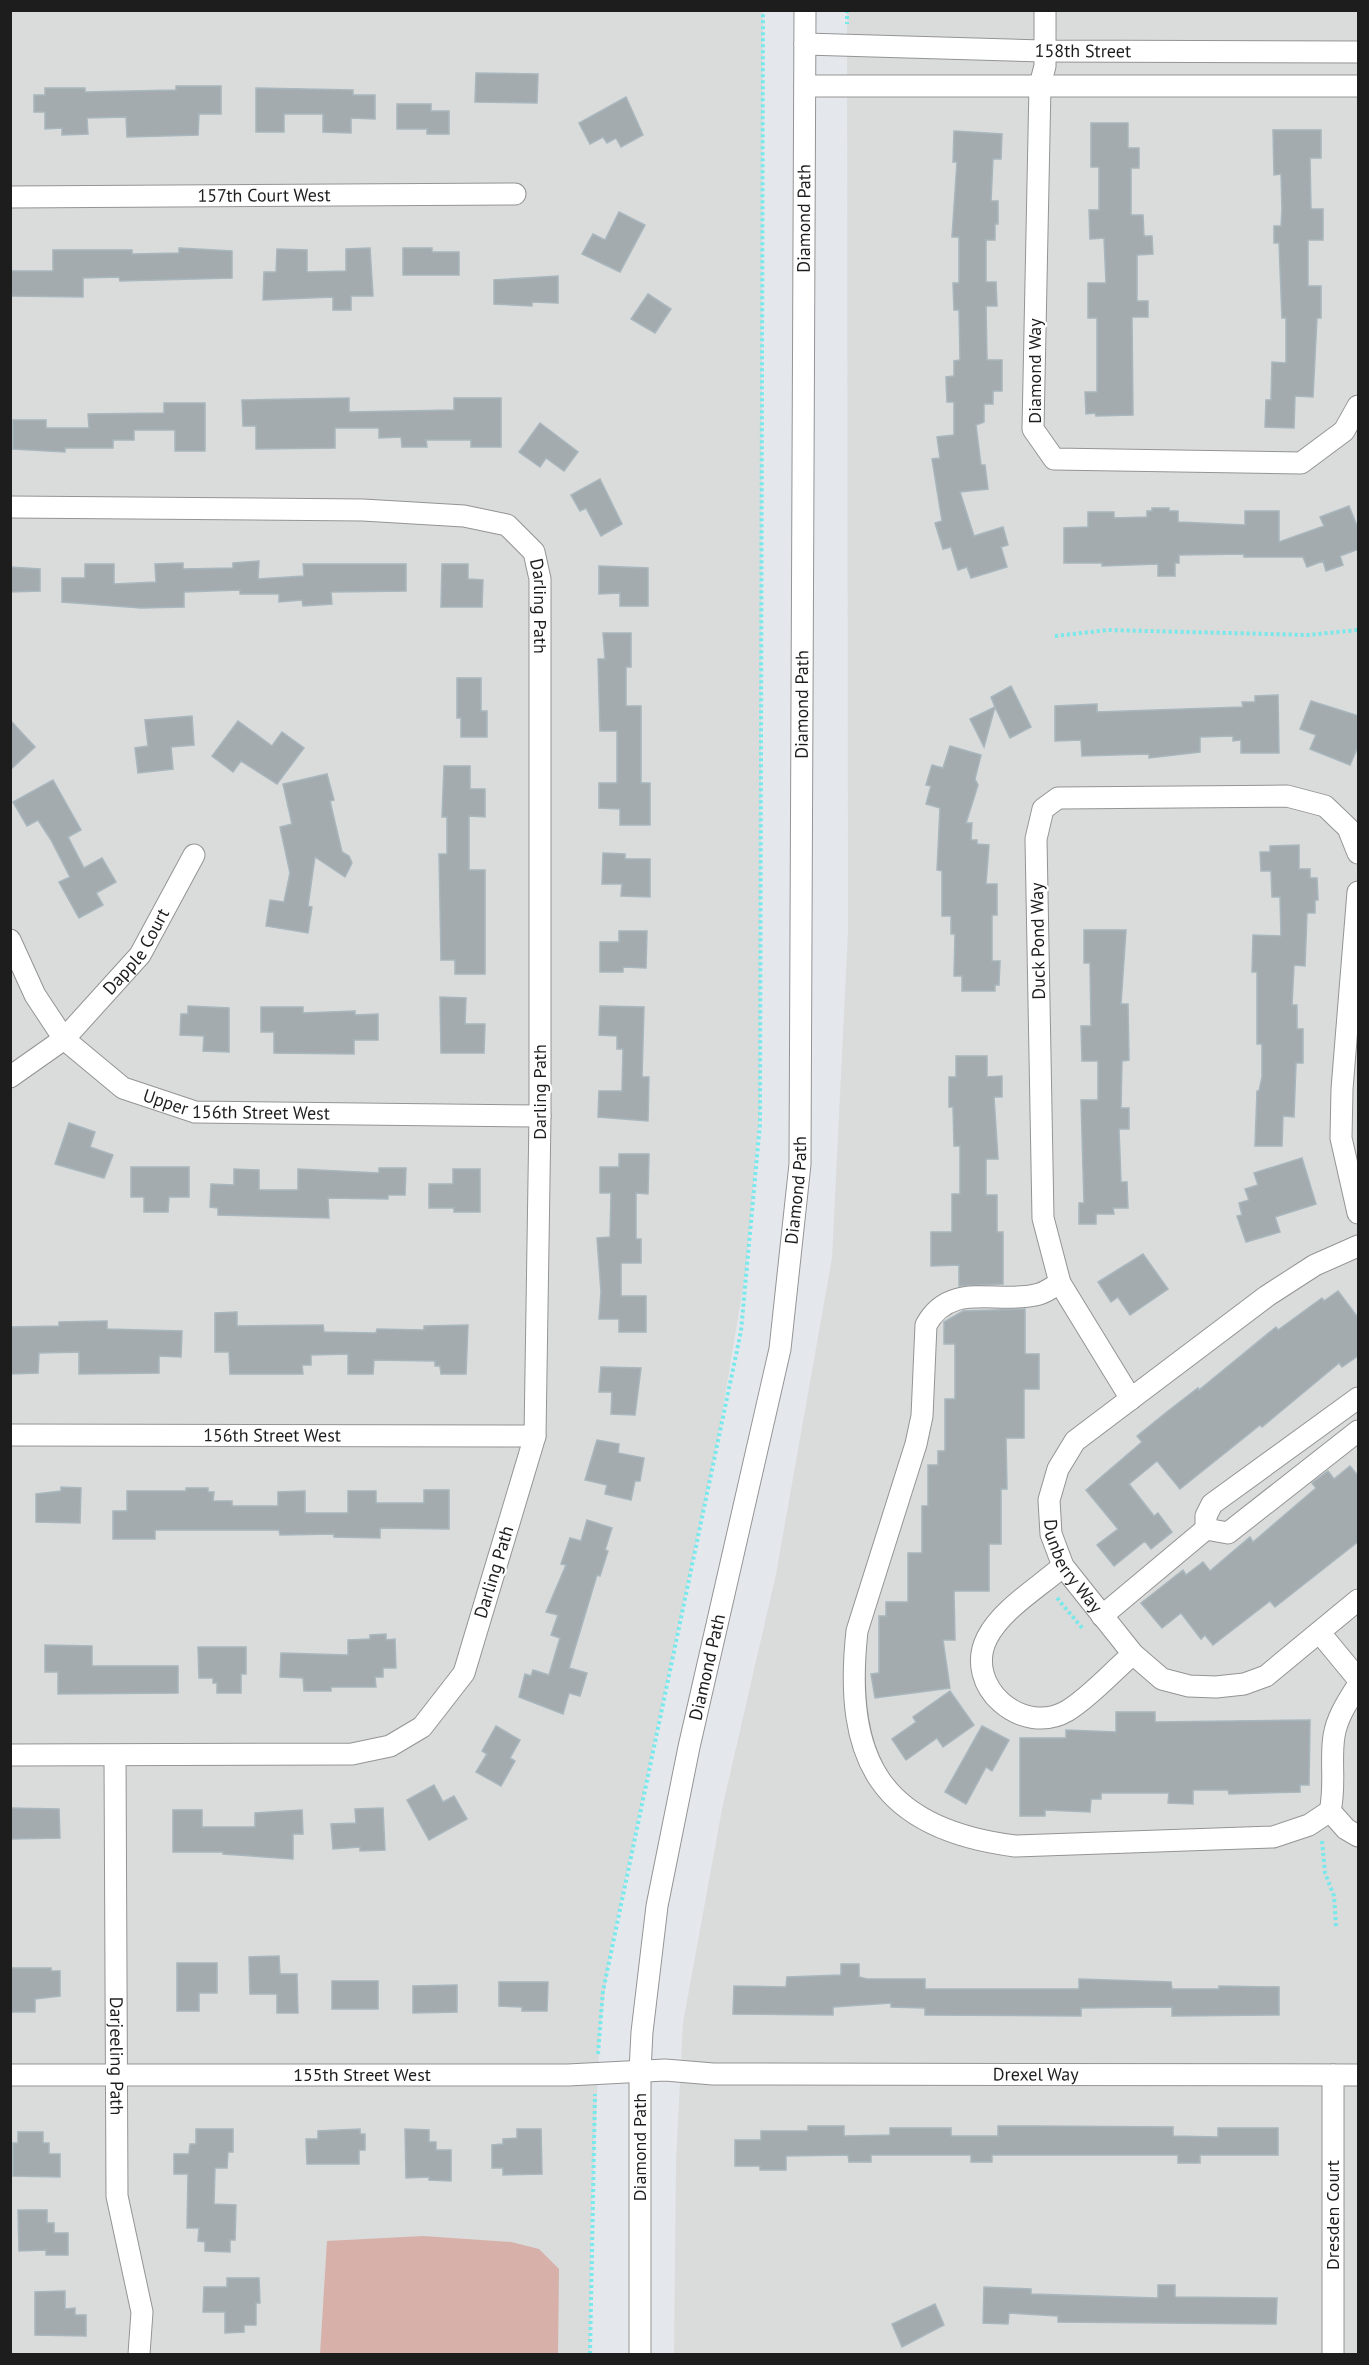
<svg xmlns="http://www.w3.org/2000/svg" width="1369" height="2365" font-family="'PT Sans',sans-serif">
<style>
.residential{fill:#dadbdb}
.water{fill:#d6b0a9}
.building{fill:#a3abaf;stroke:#a8b6bd;stroke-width:1.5}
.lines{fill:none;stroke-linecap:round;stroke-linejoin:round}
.minor-casing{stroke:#949494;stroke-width:23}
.path{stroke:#78e8ea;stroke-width:4;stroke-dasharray:3 3;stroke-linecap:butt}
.minor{stroke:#fff;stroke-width:21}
.labels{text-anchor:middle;stroke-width:4.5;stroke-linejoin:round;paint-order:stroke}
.street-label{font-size:18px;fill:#1d1d1d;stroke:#fff}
</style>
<rect width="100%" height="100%" fill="#e4e8ed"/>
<g class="residential">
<polygon points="11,11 763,11 760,1110 746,1270 718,1438 610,1952 600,2028 591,2226 590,2354 11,2354"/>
<polygon points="847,11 1358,11 1358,2354 674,2354 676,2161 683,2023 722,1809 776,1574 832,1258 848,932"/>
</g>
<polygon class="water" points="423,2236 511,2242 539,2249 559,2269 558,2354 320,2354 327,2241"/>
<g class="building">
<polygon points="476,73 538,74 537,103 475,102"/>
<polygon points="176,86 221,86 221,114 199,114 198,135 127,137 126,117 87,118 88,134 62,135 62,128 45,129 45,112 34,112 34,95 45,95 45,88 85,88 85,92 176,90"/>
<polygon points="256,88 353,90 353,95 375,95 375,119 351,118 351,133 323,132 323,114 284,114 284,132 256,132"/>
<polygon points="626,97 643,135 621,147 616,138 607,143 603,137 590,144 579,123"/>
<polygon points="397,104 431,104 431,111 449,111 449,134 427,134 427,129 397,129"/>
<polygon points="1091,123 1128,123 1128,148 1139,148 1139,168 1131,168 1131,215 1143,215 1144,236 1152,236 1153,254 1137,255 1137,301 1148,301 1148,317 1132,317 1133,415 1096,416 1095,413 1086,414 1085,392 1097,392 1097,318 1088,318 1088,283 1106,283 1104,238 1090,239 1089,210 1099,210 1099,167 1091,167"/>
<polygon points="1273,130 1321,130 1321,158 1310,158 1311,209 1323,209 1323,240 1308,240 1308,286 1321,286 1321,318 1317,318 1313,397 1295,396 1294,428 1265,427 1266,400 1271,400 1272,362 1286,363 1286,318 1282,318 1279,243 1274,243 1274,226 1281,226 1282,209 1281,174 1274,175"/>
<polygon points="954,131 1002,134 1001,159 993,159 991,201 998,201 998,224 995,224 995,240 986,240 986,282 996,282 997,306 986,306 987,360 1002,360 1002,391 993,391 993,404 984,404 984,422 976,425 981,465 985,465 988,489 960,492 974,536 1003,527 1008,545 1001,547 1007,567 971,578 967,567 958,570 951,547 943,549 935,523 942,521 932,459 940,458 937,437 954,435 954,402 947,402 946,377 954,376 954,361 960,360 959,310 954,310 953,283 959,283 959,237 952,237 957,162 953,162"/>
<polygon points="619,212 645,225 620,272 582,254 593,234 605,240"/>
<polygon points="179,248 232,251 232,278 120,281 119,277 83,278 83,297 10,296 10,271 53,271 53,250 132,250 132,254 179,253"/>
<polygon points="370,248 373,296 351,296 351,310 333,310 333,297 263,300 264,272 276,272 277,249 307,250 307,272 346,271 346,249"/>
<polygon points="403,248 432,248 432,252 459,252 459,275 403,275"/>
<polygon points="558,276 558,303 532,302 532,306 494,304 494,280"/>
<polygon points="648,294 671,309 655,333 631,319"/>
<polygon points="349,398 349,412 454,410 454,398 501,398 501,447 471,447 471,440 426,440 427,447 402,447 401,437 379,438 379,428 335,428 335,448 256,449 256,426 243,426 242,400"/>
<polygon points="164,403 205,403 205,451 175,451 175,430 134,430 134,440 113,440 113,448 65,448 65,452 13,449 13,420 46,420 46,428 89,428 88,414 164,413"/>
<polygon points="540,423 578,452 564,471 546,458 540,467 519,452"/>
<polygon points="600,479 622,524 601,536 586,508 580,511 571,495"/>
<polygon points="1349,506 1359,531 1359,549 1340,556 1343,565 1326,571 1323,561 1307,567 1303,557 1244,557 1244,554 1179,555 1179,563 1175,563 1175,576 1158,576 1158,564 1102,566 1102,563 1064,563 1064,528 1088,527 1088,512 1114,512 1114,518 1147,517 1147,511 1152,511 1152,508 1169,508 1169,511 1178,511 1178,522 1245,525 1245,511 1279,511 1279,542 1324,526 1320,517"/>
<polygon points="259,561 258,579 304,576 303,564 406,564 406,591 331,592 332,604 303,606 302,600 279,602 279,594 240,594 240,590 184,592 184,607 141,608 62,602 62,578 85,578 85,564 114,564 114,584 156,582 155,564 183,563 183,569 233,568 233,563"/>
<polygon points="442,564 468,564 468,579 483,580 482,607 441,607"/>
<polygon points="599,566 648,568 648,606 620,606 620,593 599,594"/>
<polygon points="10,567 40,569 40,591 10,592"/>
<polygon points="603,633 631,633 631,667 626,667 626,706 641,706 641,783 650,783 650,825 620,825 620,809 599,808 599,783 617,783 617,731 600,731 598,659 605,659"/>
<polygon points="457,678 481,678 481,711 487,711 487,737 461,737 461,718 457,718"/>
<polygon points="1011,686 1031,727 1010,738 995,707 984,747 970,719 995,707 991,697"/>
<polygon points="1278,695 1279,753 1241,753 1241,740 1233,741 1233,736 1200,737 1200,752 1149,758 1149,754 1082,756 1081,740 1055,741 1055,706 1097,704 1097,712 1243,707 1242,702 1255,702 1255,696"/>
<polygon points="1311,701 1359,716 1359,744 1350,765 1310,749 1316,735 1300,729"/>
<polygon points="192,716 194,745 171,747 173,769 138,773 135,748 148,746 145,720"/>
<polygon points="10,720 35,747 10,770"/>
<polygon points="238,721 272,746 282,732 304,748 277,784 241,761 233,772 212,756"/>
<polygon points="950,746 981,755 975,779 978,785 966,823 972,823 971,840 977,840 977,844 989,845 986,884 997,884 997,915 992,915 992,961 1000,961 999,985 995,985 995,991 962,991 962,976 954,976 955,934 951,934 951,916 942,916 942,871 937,870 940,808 926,804 931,786 926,785 932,765 943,768"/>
<polygon points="444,766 470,766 470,789 485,789 485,817 469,816 469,870 485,870 485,974 455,974 455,960 441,960 439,854 447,854 447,817 442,817"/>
<polygon points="327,774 334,800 330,801 342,852 349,856 352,863 345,877 315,857 308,906 312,907 308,933 266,926 270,900 284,902 290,873 280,827 292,824 283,784"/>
<polygon points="53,780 81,830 68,837 84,868 102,858 116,882 96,893 103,905 79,918 59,882 70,877 51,840 38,820 27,826 13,802"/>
<polygon points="1299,845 1299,869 1310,869 1310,878 1317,878 1318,900 1315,900 1315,913 1307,913 1305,966 1294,965 1292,1005 1297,1005 1297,1029 1303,1029 1303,1063 1296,1063 1294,1117 1283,1116 1282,1146 1255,1146 1257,1091 1259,1091 1262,1077 1262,1044 1257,1044 1257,972 1252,972 1253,935 1281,936 1280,897 1272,897 1271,871 1261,871 1260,852 1270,852 1270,846"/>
<polygon points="603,853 625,854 625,859 650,859 650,897 621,896 622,884 602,884"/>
<polygon points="1084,930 1126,930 1121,1004 1128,1004 1129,1060 1122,1061 1121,1108 1129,1108 1129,1129 1119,1129 1121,1182 1127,1182 1128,1208 1113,1208 1114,1214 1096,1214 1096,1224 1079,1224 1079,1203 1084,1203 1081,1100 1098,1100 1098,1061 1082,1061 1081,1026 1091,1026 1090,963 1084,963"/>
<polygon points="619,931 647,931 646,968 623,967 623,972 600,972 600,942 619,942"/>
<polygon points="440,997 466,998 465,1024 485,1024 484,1053 441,1053"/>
<polygon points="188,1006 229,1008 229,1052 203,1051 204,1036 180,1035 181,1014 188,1014"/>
<polygon points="600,1006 644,1007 642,1077 649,1077 648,1121 598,1117 599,1091 622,1091 623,1049 617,1049 617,1036 599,1035"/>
<polygon points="261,1007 303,1007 303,1013 355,1011 355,1015 378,1014 378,1040 354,1040 354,1054 274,1053 274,1032 261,1032"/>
<polygon points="956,1056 987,1056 987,1077 1002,1076 1002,1097 994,1097 998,1159 986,1159 986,1195 997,1195 997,1232 1003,1232 1003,1284 959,1286 959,1265 931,1266 931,1232 952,1232 952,1194 960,1194 960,1146 954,1146 953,1107 949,1107 949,1077 956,1077"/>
<polygon points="69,1123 95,1132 90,1147 113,1155 104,1178 55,1164"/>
<polygon points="619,1154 649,1154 648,1194 636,1193 636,1239 641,1239 641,1263 621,1263 621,1296 646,1296 646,1332 619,1332 619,1319 599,1319 601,1292 597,1238 610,1237 611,1193 600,1193 600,1167 619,1167"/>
<polygon points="1302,1158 1316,1204 1275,1217 1280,1232 1246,1242 1237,1216 1242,1215 1239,1203 1249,1200 1245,1189 1258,1185 1254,1173"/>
<polygon points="131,1167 189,1167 189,1197 169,1197 168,1212 144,1212 144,1197 131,1197"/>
<polygon points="379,1168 406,1168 405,1195 388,1195 388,1199 328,1198 329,1218 218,1215 218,1208 210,1207 211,1184 234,1185 234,1169 259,1170 259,1190 298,1190 298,1169 379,1173"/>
<polygon points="453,1169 480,1169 480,1212 454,1212 454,1208 429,1208 429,1184 453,1184"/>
<polygon points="1143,1254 1168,1289 1130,1315 1118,1297 1111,1302 1098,1282"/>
<polygon points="1338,1291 1359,1319 1359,1355 1342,1367 1339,1363 1262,1427 1260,1425 1180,1489 1157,1461 1129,1484 1154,1516 1158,1513 1172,1532 1151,1549 1145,1541 1114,1566 1097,1545 1118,1529 1086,1490 1142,1442 1137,1436 1168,1411 1198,1388 1199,1390 1276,1327 1278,1330 1322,1298 1324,1301"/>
<polygon points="1025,1309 1025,1354 1039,1354 1039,1389 1024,1389 1024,1438 1006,1438 1007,1489 1001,1489 1001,1544 989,1544 989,1591 954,1591 955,1640 943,1640 950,1688 875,1698 871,1674 879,1673 879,1616 886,1616 886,1602 908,1602 908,1553 922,1553 922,1506 928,1506 928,1465 938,1465 938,1451 945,1451 945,1399 955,1399 955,1344 944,1344 944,1322 963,1311"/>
<polygon points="237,1312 237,1326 323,1325 324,1332 376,1333 377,1329 424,1330 424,1326 468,1325 466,1374 441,1374 440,1366 435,1366 435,1361 374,1360 373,1374 348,1374 348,1354 311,1355 311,1365 302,1365 303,1374 230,1374 229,1352 215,1352 215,1313"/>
<polygon points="107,1321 107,1329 182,1331 181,1357 159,1356 159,1373 79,1374 79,1352 39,1353 38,1373 10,1374 10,1327 59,1326 59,1322"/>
<polygon points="601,1367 641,1368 635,1415 611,1414 612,1392 599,1392"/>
<polygon points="597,1440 619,1444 618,1453 644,1458 640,1481 635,1481 631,1500 605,1494 607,1485 585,1480"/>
<polygon points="1350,1466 1359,1477 1359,1541 1275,1607 1270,1601 1213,1645 1205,1635 1201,1639 1181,1613 1162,1628 1141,1603 1183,1570 1186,1575 1203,1562 1210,1571 1250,1537 1253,1542 1316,1488 1312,1483 1328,1471 1334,1479"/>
<polygon points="61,1487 81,1488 80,1523 36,1522 36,1494 61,1491"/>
<polygon points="186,1488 208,1488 208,1492 214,1492 213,1501 232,1501 232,1506 278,1506 278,1492 305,1491 305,1513 348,1513 348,1491 376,1491 376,1503 424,1503 424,1490 449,1490 449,1529 380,1528 380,1538 334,1537 334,1534 280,1535 279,1530 155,1530 155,1539 113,1539 113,1511 127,1511 127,1491 186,1491"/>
<polygon points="587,1520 612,1528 605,1550 608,1551 600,1576 597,1575 569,1668 587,1673 580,1696 569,1693 563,1714 519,1697 525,1674 531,1676 533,1670 549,1675 560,1638 551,1635 558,1615 546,1612 566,1565 561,1564 570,1538 581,1541"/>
<polygon points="386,1634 386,1640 395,1639 396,1668 383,1668 383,1677 375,1677 376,1687 331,1687 331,1691 304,1691 303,1678 280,1677 281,1653 348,1655 348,1640 370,1639 370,1635"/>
<polygon points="45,1645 92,1646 92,1666 178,1666 178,1693 58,1694 58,1672 45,1672"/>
<polygon points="198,1647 246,1647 246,1674 241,1674 241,1693 217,1693 217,1683 213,1683 213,1678 199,1678"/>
<polygon points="950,1691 974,1725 943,1747 937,1738 906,1760 892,1739 916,1722 913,1717"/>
<polygon points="1116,1712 1155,1712 1155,1722 1310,1720 1309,1785 1300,1785 1300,1792 1229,1794 1228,1790 1193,1790 1193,1804 1168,1803 1169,1793 1101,1793 1101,1799 1091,1799 1090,1812 1045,1810 1045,1816 1020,1816 1020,1738 1066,1738 1066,1730 1116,1732"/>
<polygon points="496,1726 520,1740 510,1758 515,1761 501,1786 476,1772 487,1754 482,1751"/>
<polygon points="982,1726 1009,1740 992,1771 986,1767 966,1804 945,1792"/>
<polygon points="434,1785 443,1802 454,1796 467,1819 429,1840 407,1800"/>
<polygon points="10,1808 59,1809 60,1838 10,1839"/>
<polygon points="383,1808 385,1850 360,1851 360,1847 333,1849 331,1824 356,1823 355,1809"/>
<polygon points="173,1810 202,1810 202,1827 255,1827 255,1813 302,1810 303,1834 293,1834 293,1859 223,1854 223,1852 173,1852"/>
<polygon points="279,1956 280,1974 297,1974 298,2013 277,2013 277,1994 250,1994 249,1957"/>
<polygon points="177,1963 217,1963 217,1993 199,1993 199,2011 177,2011"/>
<polygon points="841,1964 859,1964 859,1977 867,1979 925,1979 925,1989 1079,1989 1079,1979 1171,1982 1172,1989 1219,1989 1219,1986 1279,1987 1279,2015 1172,2016 1172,2007 1081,2008 1081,2016 925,2015 925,2008 891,2007 891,2003 833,2007 833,2015 733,2014 734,1986 786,1987 787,1977 841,1975"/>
<polygon points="10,1968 51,1968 51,1971 60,1971 60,1996 35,1999 35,2012 10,2012"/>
<rect x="332" y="1981" width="46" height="28"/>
<polygon points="499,1982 548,1982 547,2011 522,2011 522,2007 499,2006"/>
<polygon points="457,1985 457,2012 413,2013 413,1986"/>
<polygon points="808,2126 844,2126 844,2136 890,2135 890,2128 951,2128 951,2136 998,2136 998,2126 1033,2126 1173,2127 1173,2136 1218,2137 1218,2128 1278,2128 1278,2155 1200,2155 1200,2163 1178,2163 1178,2155 992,2155 992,2162 971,2162 971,2155 871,2155 871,2162 849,2162 848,2155 786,2156 786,2170 760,2170 760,2166 735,2166 735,2140 761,2140 761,2131 808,2131"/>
<polygon points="196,2129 233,2129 233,2152 228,2152 227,2168 215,2168 214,2204 236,2205 235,2240 230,2240 230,2252 205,2251 205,2242 198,2241 199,2228 187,2228 188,2174 174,2174 174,2154 189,2154 190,2144 196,2144"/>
<polygon points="360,2129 360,2134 365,2134 365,2150 359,2150 359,2164 307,2164 306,2139 318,2139 318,2131"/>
<polygon points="405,2129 429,2130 429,2142 436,2142 436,2150 451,2150 451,2181 429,2180 429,2177 406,2178"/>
<polygon points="517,2129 541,2129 542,2174 503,2175 503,2168 492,2168 492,2145 503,2144 503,2139 517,2138"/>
<polygon points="18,2132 43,2132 43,2143 49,2143 49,2154 60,2154 60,2177 13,2176 13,2143 18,2143"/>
<polygon points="18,2210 47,2210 47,2223 54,2223 54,2233 68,2233 68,2255 46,2255 46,2250 19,2251"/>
<polygon points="227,2278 259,2278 260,2303 256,2303 256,2325 244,2325 244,2332 225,2333 225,2312 203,2312 204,2287 227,2287"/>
<polygon points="1158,2285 1175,2285 1175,2297 1277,2298 1276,2324 1058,2322 1058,2316 1009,2313 1008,2324 983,2323 984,2287 1031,2289 1031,2294 1158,2298"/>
<polygon points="65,2291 65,2309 75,2308 75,2315 86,2315 86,2336 35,2335 35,2292"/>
<polygon points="935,2304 944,2325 902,2347 892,2324"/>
</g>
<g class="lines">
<defs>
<g id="minor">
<polyline points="1045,10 1045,66 1040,85 1033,429 1054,459 1301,463 1344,431 1358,406"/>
<path id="s1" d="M 805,44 L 1044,51 L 1358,52"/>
<polyline points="805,86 1358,86"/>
<path id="s2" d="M 10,197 L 515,194"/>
<path id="s3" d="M 10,507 L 363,510 L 464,516 L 507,525 L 534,552 L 540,579 L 540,1116 L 535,1436 L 464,1673 L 422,1727 L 390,1746 L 352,1754 L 10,1755"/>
<polyline points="1358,892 1342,1089 1341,1138 1358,1213"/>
<path id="s4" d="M 10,940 L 35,995 L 64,1039 L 123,1088 L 195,1112 L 540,1116"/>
<path id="s5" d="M 10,1077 L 64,1039 L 140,955 L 194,855"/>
<path id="s6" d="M 1358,1246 L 1315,1265 L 1267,1296 L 1075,1441 L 1058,1469 L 1049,1500 L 1051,1534 L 1063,1566 L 1133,1654 L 1162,1679 L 1189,1686 L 1216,1687 L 1244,1684 L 1266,1676 L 1358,1600"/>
<path d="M 1060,1283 C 1052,1287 1044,1294 1035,1295 C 995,1304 950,1281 926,1325 L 922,1416 L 916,1444 L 857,1631 C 843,1759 880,1829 1015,1846 L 1273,1837 L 1309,1825 L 1330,1811 C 1336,1786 1330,1761 1334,1736 C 1337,1717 1348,1701 1358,1685"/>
<polyline points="1131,1399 1060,1283 1043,1218 1036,839 1043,809 1058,798 1287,796 1325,806 1348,828 1358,853"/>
<path id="s7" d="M 10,1435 L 535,1436"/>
<polyline points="1206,1529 1206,1516 1212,1504 1358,1398"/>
<polyline points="1206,1529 1228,1533 1358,1431"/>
<path d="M 1063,1566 C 1038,1588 1002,1609 987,1638 C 963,1686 1022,1737 1067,1711 C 1089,1698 1113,1671 1133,1654"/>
<polyline points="1102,1616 1206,1529"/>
<polyline points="1320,1633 1358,1679"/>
<path id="s8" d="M 115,1756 L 117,2196 L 142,2312 L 139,2354"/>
<polyline points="1330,1811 1346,1829 1358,1836"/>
<path id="s9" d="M 10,2075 L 568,2075 L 665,2070 L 713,2074 L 1358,2075"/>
<path id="s10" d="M 640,2354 L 640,2071 L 642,2032 L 657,1906 L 689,1747 L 780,1349 L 800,1164 L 805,10"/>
<polyline points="1333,2354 1333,2075"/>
</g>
</defs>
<use href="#minor" class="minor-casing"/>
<g class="path">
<polyline points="847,10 847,24"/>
<polyline points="1055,636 1108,630 1308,635 1358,630"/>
<polyline points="1057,1598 1083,1629"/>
<polyline points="1322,1841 1325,1873 1334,1896 1336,1927"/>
<polyline points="598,2054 603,1991 741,1331 760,1124 763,10"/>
<polyline points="590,2354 595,2094"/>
</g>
<use href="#minor" class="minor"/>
</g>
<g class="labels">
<g class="street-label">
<text dy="6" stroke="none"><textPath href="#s1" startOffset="278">158th Street</textPath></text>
<text dy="6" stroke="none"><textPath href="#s2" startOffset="254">157th Court West</textPath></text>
<text dy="6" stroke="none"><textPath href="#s10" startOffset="2151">Diamond Path</textPath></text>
<text transform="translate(1035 371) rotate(-90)" y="6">Diamond Way</text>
<text dy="6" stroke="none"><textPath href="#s3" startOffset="591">Darling Path</textPath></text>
<text dy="6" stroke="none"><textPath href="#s10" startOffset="1665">Diamond Path</textPath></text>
<text transform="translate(1038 941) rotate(-91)" y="6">Duck Pond Way</text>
<text dy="6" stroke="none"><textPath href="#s5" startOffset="180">Dapple Court</textPath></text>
<text transform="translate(540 1092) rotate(-90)" y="6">Darling Path</text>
<text dy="6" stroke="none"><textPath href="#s4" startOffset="306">Upper 156th Street West</textPath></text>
<text dy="6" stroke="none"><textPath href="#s10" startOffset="1179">Diamond Path</textPath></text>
<text dy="6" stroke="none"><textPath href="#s7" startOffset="262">156th Street West</textPath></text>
<text dy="6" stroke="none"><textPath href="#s6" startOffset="482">Dunberry Way</textPath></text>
<text transform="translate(494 1572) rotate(-73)" y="6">Darling Path</text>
<text dy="6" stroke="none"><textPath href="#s10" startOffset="693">Diamond Path</textPath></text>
<text dy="6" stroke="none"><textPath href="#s8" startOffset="300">Darjeeling Path</textPath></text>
<text dy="6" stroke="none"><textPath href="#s9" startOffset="1026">Drexel Way</textPath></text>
<text dy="6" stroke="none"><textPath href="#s9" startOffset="352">155th Street West</textPath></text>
<text transform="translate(640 2147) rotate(-90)" y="6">Diamond Path</text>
<text transform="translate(1333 2215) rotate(-90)" y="6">Dresden Court</text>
</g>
</g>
<rect width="1369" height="2365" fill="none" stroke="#1d1d1d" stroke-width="24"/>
</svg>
